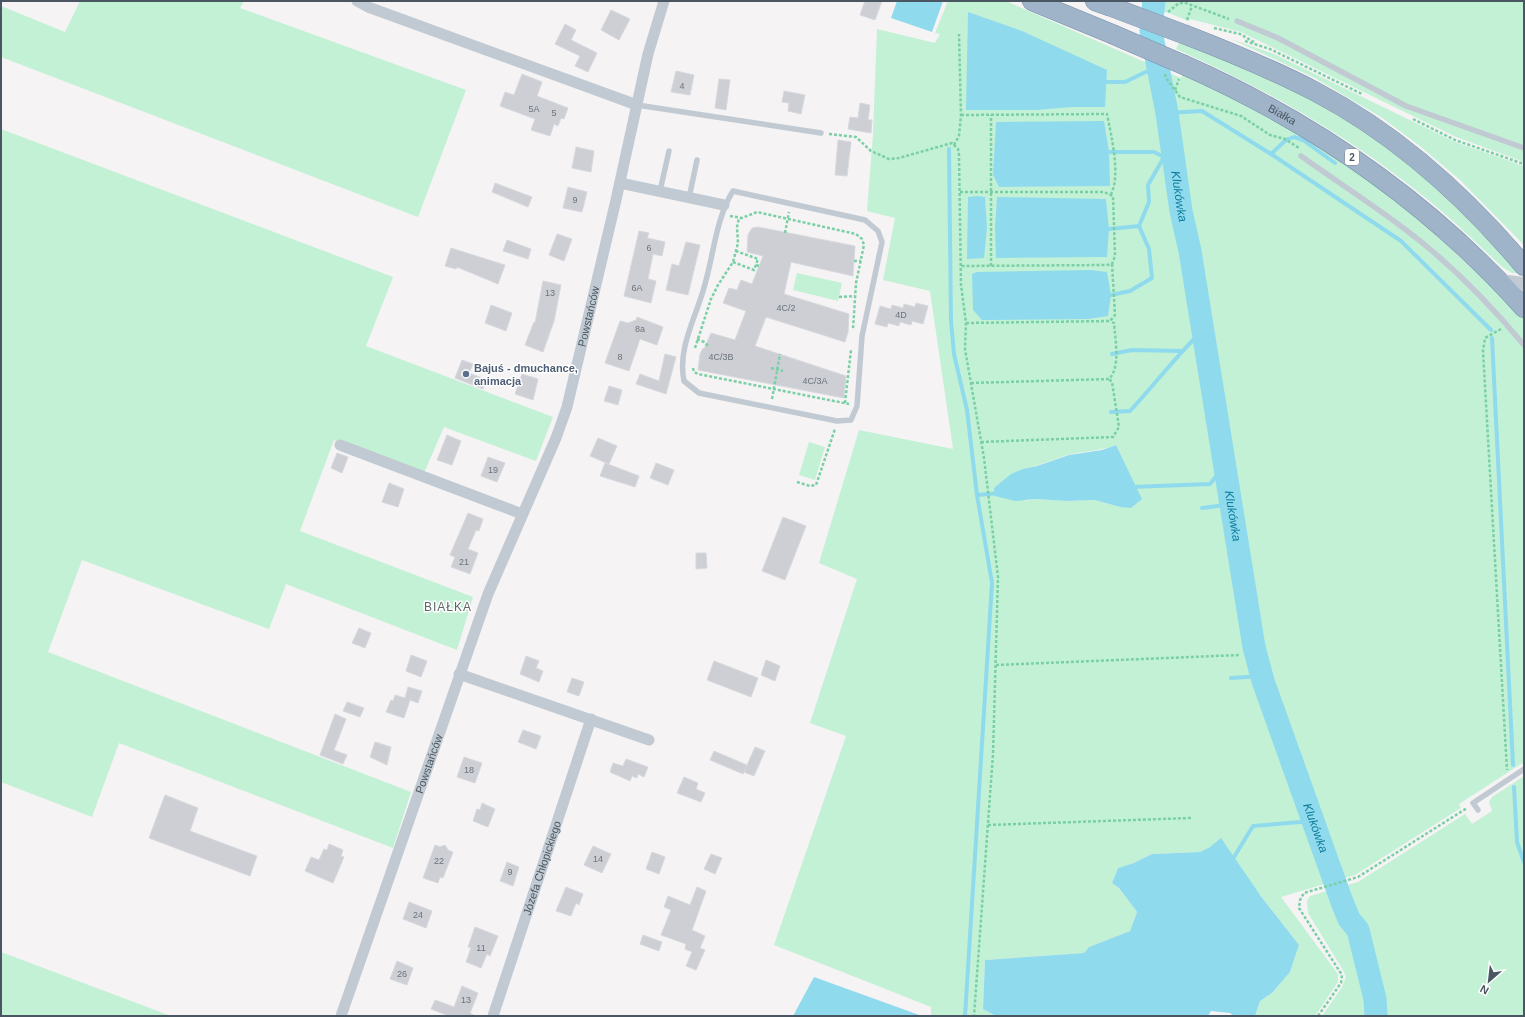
<svg xmlns="http://www.w3.org/2000/svg" width="1525" height="1017" font-family="Arial,sans-serif">
<style>
.green{fill:#c3f1d5;fill-rule:evenodd}
.water{fill:#90daee}
.lines{fill:none;stroke-linecap:round;stroke-linejoin:round}
.stream{stroke:#90daee;stroke-width:4}
.river{stroke:#90daee;stroke-width:23}
.building{fill:#cdcfd5;stroke:#d7d9de}
.trunk-casing{stroke:#7690ad;stroke-width:20}
.path{stroke:#7ad0a6;stroke-width:2.5;stroke-dasharray:3 2;stroke-linecap:butt}
.service{stroke:#c1cad2;stroke-width:5.5}
.minor{stroke:#c1cad2;stroke-width:11}
.tertiary{stroke:#c1cad2;stroke-width:14}
.trunk{stroke:#9fb4c9;stroke-width:19}
.trunk-bridge-casing{stroke:#7690ad;stroke-width:20;stroke-linecap:butt}
.trunk-bridge{stroke:#9fb4c9;stroke-width:19}
.service-dot{fill:#5c6f8a;stroke:#fff;stroke-width:1.5}
.labels{text-anchor:middle;stroke-width:3;stroke-linejoin:round;paint-order:stroke}
.number-label{font-size:9px;fill:#6b747e}
.shield{fill:#fff;stroke:#808990;stroke-width:1}
.shield-label{font-size:10px;font-weight:bold;fill:#4a5661}
.street-label{font-size:11px;fill:#4a5661;stroke:#fff}
.service-label{font-size:11px;font-weight:bold;fill:#4e5e75;stroke:#fff;text-anchor:start}
.water-label{font-size:12px;font-style:italic;fill:#0c7c9b;stroke:#fff}
.neighbourhood-label{font-size:12px;letter-spacing:1px;fill:#5f6368;stroke:#fff}
</style>
<rect width="100%" height="100%" fill="#f5f3f3"/>
<g class="green">
<polygon points="80,1 244,1 240,8 466,90 418,217 1,57 1,6 65,32"/>
<path d="M 948,1 L 1006,1 L 1181,78 L 1183,74 L 1283,121 L 1398,199 L 1524,317 L 1524,762 L 1459,804 L 1461,808 L 1355,875 L 1281,897 L 1338,974 L 1338,982 L 1315,1016 L 1255,1016 L 1260,1001 L 1272,993 L 1290,972 L 1299,945 L 1260,895 L 1210,847 L 1200,852 L 1152,854 L 1134,863 L 1118,868 L 1112,883 L 1119,888 L 1137,912 L 1130,931 L 1089,947 L 1084,953 L 985,960 L 983,1009 L 996,1016 L 931,1016 L 931,1007 L 774,945 L 846,736 L 810,723 L 857,579 L 819,563 L 859,430 L 953,449 L 930,291 L 883,280 L 895,218 L 867,211 L 873,134 L 877,29 L 935,43 L 940,34 L 935,33 ZM 1116,445 L 1141,499 L 1120,507 L 1095,500 L 1066,501 L 1035,499 L 1025,501 L 1023,469 C 1038,466 1052,460 1067,455 C 1084,451 1100,451 1116,445 Z"/>
<polygon points="1137,1 1524,1 1524,162 1456,137 1241,32 1190,19 1189,21"/>
<path d="M 1181,38 L 1343,113 L 1440,185 L 1521,273 L 1512,273 L 1502,267 C 1471,237 1439,207 1404,181 C 1333,127 1257,85 1176,49 Z"/>
<polygon points="1231,39 1274,54 1455,142 1524,166 1524,245 1460,180 1420,146 1381,117 1315,78"/>
<polygon points="1,129 393,277 366,346 553,417 536,461 444,427 424,473 334,440 300,531 473,597 457,650 286,584 269,629 82,560 48,652 411,792 393,848 119,743 92,817 1,782"/>
<polygon points="797,273 842,283 838,301 793,290"/>
<polygon points="809,442 825,447 815,480 799,475"/>
<polygon points="1524,776 1524,1016 1322,1016 1342,987 1346,977 1343,970 1308,913 1307,901 1310,896 1358,882 1465,814 1472,824 1492,811 1489,802 1492,797"/>
<polygon points="1,952 171,1016 1,1016"/>
</g>
<g class="water">
<polygon points="897,1 943,1 932,32 891,18"/>
<polygon points="968,12 1022,31 1107,70 1105,107 1073,107 1036,110 966,110"/>
<polygon points="1104,121 1109,152 1110,186 999,187 993,175 996,122"/>
<polygon points="977,196 985,197 987,228 984,258 967,259 968,197"/>
<polygon points="997,197 1106,199 1109,229 1107,257 996,258 995,228"/>
<polygon points="1091,270 1107,272 1111,295 1108,316 1088,319 982,320 973,310 972,274 977,272"/>
<polygon points="1116,445 1142,499 1131,508 1120,507 1095,500 1066,501 1035,499 1015,501 995,496 994,488 1011,474 1023,469 1037,466 1069,455 1102,450"/>
<polygon points="1221,838 1260,895 1299,945 1290,972 1272,993 1260,1001 1255,1016 1234,1016 1230,1013 1211,1011 1208,1016 996,1016 983,1009 985,960 1084,953 1089,947 1130,931 1137,912 1119,888 1112,883 1118,868 1134,863 1152,854 1200,852 1210,847"/>
<polygon points="814,977 922,1016 793,1016"/>
</g>
<g class="lines">
<g class="stream">
<polyline points="1105,82 1125,82 1158,66"/>
<polyline points="1167,113 1202,111 1271,154 1401,241 1491,330"/>
<polyline points="949,149 951,321 954,354 967,410 977,495 992,583 965,1016"/>
<polyline points="1109,152 1154,152 1164,157"/>
<polyline points="1271,154 1286,140 1294,137 1303,140 1335,163"/>
<polyline points="1109,229 1139,226"/>
<polyline points="1111,295 1130,291 1152,278 1149,249 1139,226 1149,202 1148,185 1164,157 1174,153"/>
<polyline points="1492,338 1513,765"/>
<polyline points="1112,354 1132,350 1181,351"/>
<path d="M 1111,412 L 1130,411 C 1155,384 1177,355 1203,330"/>
<polyline points="1131,487 1210,484 1225,465"/>
<polyline points="977,495 1000,493"/>
<polyline points="1202,508 1218,506 1230,501"/>
<polyline points="1231,678 1262,676"/>
<polyline points="1514,787 1517,842 1524,862"/>
<polyline points="1234,857 1253,826 1313,821"/>
</g>
<path class="river" id="s1" d="M 1154,1 L 1151,31 L 1167,113 L 1181,211 L 1190,251 L 1254,647 L 1263,681 L 1342,902 L 1349,919 L 1358,930 L 1375,999 L 1376,1016"/>
</g>
<g class="building">
<polygon points="865,1 882,1 875,20 860,15"/>
<polygon points="611,10 630,19 619,40 601,30"/>
<polygon points="565,24 576,30 571,40 597,53 588,72 575,66 580,56 555,44"/>
<polygon points="676,71 694,75 690,95 671,92"/>
<polygon points="522,74 542,82 537,96 568,108 564,119 561,118 558,126 554,124 550,136 531,130 535,119 500,106 505,92 514,95"/>
<polygon points="719,79 730,80 726,110 715,108"/>
<polygon points="784,91 805,95 801,114 788,111 789,103 782,102"/>
<polygon points="860,103 870,105 868,120 872,120 871,133 848,129 850,117 858,118"/>
<polygon points="838,140 851,142 847,176 835,175"/>
<polygon points="576,147 594,151 591,172 572,168"/>
<polygon points="495,183 532,197 528,207 492,192"/>
<polygon points="568,187 587,192 582,212 563,208"/>
<polygon points="758,227 855,246 853,276 791,262 784,294 849,314 848,332 845,342 766,317 755,346 846,376 844,398 698,370 700,354 703,348 704,349 711,333 735,340 746,311 723,303 729,288 737,290 741,280 752,284 763,256 747,252 748,235 752,228"/>
<polygon points="639,231 649,233 647,238 665,242 662,256 653,254 648,279 656,281 651,303 624,296"/>
<polygon points="557,234 572,239 564,261 549,255"/>
<polygon points="507,240 531,249 528,259 503,251"/>
<polygon points="686,242 700,245 688,295 666,290 672,264 679,266"/>
<polygon points="451,248 505,265 498,284 457,267 456,269 445,266"/>
<polygon points="543,281 561,285 554,321 543,352 525,345 534,322 535,323"/>
<polygon points="916,303 928,306 923,324 912,321 911,325 900,322 899,326 888,323 887,327 875,324 880,306 891,309 892,305 903,308 904,304 915,307"/>
<polygon points="491,305 512,313 506,331 485,323"/>
<polygon points="637,317 663,327 657,345 640,339 629,371 605,363 620,321 628,323 636,320"/>
<polygon points="665,354 676,357 666,394 636,384 640,374 659,381"/>
<polygon points="462,360 473,364 469,373 487,380 483,389 455,378"/>
<polygon points="522,374 538,379 533,400 515,394"/>
<polygon points="609,386 622,390 618,405 604,401"/>
<polygon points="447,435 461,441 452,465 437,460"/>
<polygon points="598,438 617,446 609,464 590,456"/>
<polygon points="337,453 348,457 342,473 331,468"/>
<polygon points="488,457 505,463 497,482 481,476"/>
<polygon points="605,463 639,476 635,487 600,476"/>
<polygon points="656,463 674,470 668,485 650,478"/>
<polygon points="389,483 404,489 398,507 382,502"/>
<polygon points="468,513 483,519 479,531 476,530 468,549 478,553 470,574 451,567 455,557 450,555"/>
<polygon points="783,517 806,526 785,580 762,571"/>
<polygon points="696,553 706,553 707,568 696,569"/>
<polygon points="359,628 371,633 365,648 352,643"/>
<polygon points="411,655 427,661 421,677 406,671"/>
<polygon points="526,656 539,661 536,668 543,671 539,682 520,674"/>
<polygon points="766,660 780,666 775,681 761,675"/>
<polygon points="714,661 758,678 751,697 707,680"/>
<polygon points="572,678 584,682 579,696 567,692"/>
<polygon points="408,687 422,691 418,703 410,700 404,718 386,712 391,700 393,701 395,695 405,698"/>
<polygon points="347,702 364,708 360,717 343,711"/>
<polygon points="335,714 346,719 334,750 347,755 343,764 320,755"/>
<polygon points="523,730 541,736 536,749 518,742"/>
<polygon points="375,742 391,747 387,765 370,757"/>
<polygon points="755,747 765,751 754,776 744,772"/>
<polygon points="714,751 747,765 743,774 710,760"/>
<polygon points="464,757 482,763 475,783 457,777"/>
<polygon points="626,759 648,767 644,777 638,774 637,778 632,776 630,781 610,772 613,763 623,766"/>
<polygon points="684,777 698,783 696,789 705,793 701,802 677,793"/>
<polygon points="165,795 198,808 190,831 257,856 250,876 149,838"/>
<polygon points="482,803 495,809 488,827 473,821 477,809 480,810"/>
<polygon points="329,844 343,850 341,856 344,857 333,883 305,871 311,857 319,860 324,849 327,850"/>
<polygon points="435,845 440,847 445,845 448,850 453,852 443,878 440,877 438,883 423,878"/>
<polygon points="593,846 611,854 602,873 584,865"/>
<polygon points="652,852 665,857 659,874 646,869"/>
<polygon points="711,854 722,858 715,874 704,869"/>
<polygon points="507,862 519,867 513,886 500,881"/>
<polygon points="566,887 583,894 579,905 576,903 571,916 556,911"/>
<polygon points="697,887 706,891 692,930 705,936 700,948 705,950 696,970 686,966 692,952 685,949 686,944 661,935 671,910 664,907 668,896 690,905"/>
<polygon points="409,902 432,911 426,928 403,919"/>
<polygon points="475,927 498,936 490,956 487,954 481,968 466,962 471,948 468,947"/>
<polygon points="643,935 662,942 659,951 640,944"/>
<polygon points="397,961 413,968 407,985 390,979"/>
<polygon points="462,986 478,993 470,1013 475,1016 449,1016 431,1009 435,1000 454,1007"/>
</g>
<g class="lines">
<defs>
<g id="trunk">
<polyline points="1032,1 1112,34"/>
<polyline points="1095,1 1109,6"/>
<path d="M 1186,35 C 1230,52 1274,70 1316,92 C 1398,135 1465,196 1524,266"/>
<path id="s4" d="M 1184,65 C 1313,122 1429,202 1524,308"/>
</g>
</defs>
<use href="#trunk" class="trunk-casing"/>
<g class="path">
<polyline points="1168,12 1179,3 1186,3 1229,19"/>
<polyline points="1187,20 1192,6"/>
<polyline points="1214,28 1240,34 1254,42"/>
<polyline points="1245,41 1270,49 1362,94"/>
<polyline points="1165,74 1166,78 1180,97 1241,116 1270,135 1285,139 1299,148"/>
<polyline points="1175,90 1179,79"/>
<path d="M 961,115 L 1107,114 C 1111,135 1121,175 1111,194"/>
<polyline points="1413,119 1455,140 1524,164"/>
<polyline points="829,134 856,137 871,151 889,159 899,158 952,143 958,149 959,155 961,285 966,323 965,349 984,458 998,577 993,754 974,1016"/>
<polyline points="954,145 959,136 961,115 959,34"/>
<polyline points="960,192 1104,192 1113,196 1115,256 1112,264 1106,265 961,266"/>
<polyline points="730,216 742,218 757,212 856,234 862,239 864,245 856,283 853,329"/>
<polyline points="785,233 789,212"/>
<polyline points="854,261 861,261"/>
<polyline points="733,262 754,270 758,259 736,251"/>
<polyline points="756,265 759,266"/>
<polyline points="991,266 991,115"/>
<polyline points="839,297 855,296"/>
<polyline points="966,323 1110,321 1115,315 1112,264"/>
<polyline points="1501,329 1485,338 1483,351 1507,770"/>
<polyline points="697,339 704,342 708,346"/>
<polyline points="695,348 711,299 718,285 733,262 738,243 737,227 739,218"/>
<polyline points="693,368 694,372 698,374 849,404"/>
<polyline points="771,368 783,371"/>
<path d="M 971,383 L 1109,379 C 1121,367 1115,339 1114,323 L 1110,321"/>
<polyline points="772,399 780,354"/>
<polyline points="845,403 851,350"/>
<polyline points="981,442 1113,437 1119,427 1112,382 1109,379"/>
<polyline points="797,482 810,486 816,485 835,429"/>
<polyline points="996,665 1240,655"/>
<polyline points="988,825 1191,818"/>
<polyline points="1318,1016 1341,983 1342,975 1299,908 1300,900 1304,893 1358,877 1467,808"/>
</g>
<g class="service">
<polyline points="1237,21 1278,38 1406,106 1524,148"/>
<polyline points="637,105 821,133"/>
<path d="M 1301,156 C 1336,181 1372,204 1406,230 C 1450,263 1489,303 1524,345"/>
<polyline points="660,191 669,151"/>
<path d="M 733,191 L 865,220 L 878,231 L 882,242 L 862,336 L 857,406 L 851,420 L 837,421 L 699,393 L 684,381 C 677,347 697,316 705,284 C 714,253 716,218 733,191 Z"/>
<polyline points="689,198 697,160"/>
<polyline points="1478,810 1473,803 1524,769"/>
</g>
<g class="minor">
<polyline points="357,1 368,7 637,105"/>
<polyline points="620,183 724,205"/>
<polyline points="340,445 522,514"/>
<polyline points="459,674 649,740"/>
<path id="s2" d="M 341,1016 L 488,594 L 556,438 L 567,407 L 616,200 L 648,54 L 664,1"/>
<path id="s3" d="M 493,1016 L 591,719"/>
</g>
<polyline class="tertiary" points="1500,281 1524,284"/>
<use href="#trunk" class="trunk"/>
<defs>
<g id="trunk-bridge">
<polyline points="1109,6 1186,35"/>
<polyline points="1112,34 1184,65"/>
</g>
</defs>
<use href="#trunk-bridge" class="trunk-bridge-casing"/>
<use href="#trunk-bridge" class="trunk-bridge"/>
</g>
<circle class="service-dot" cx="466" cy="374" r="4"/>
<g class="labels">
<g class="number-label">
<text x="682" y="89">4</text>
<text x="534" y="112">5A</text>
<text x="554" y="116">5</text>
<text x="575" y="203">9</text>
<text x="649" y="251">6</text>
<text x="637" y="291">6A</text>
<text x="550" y="296">13</text>
<text x="786" y="311">4C/2</text>
<text x="901" y="318">4D</text>
<text x="640" y="332">8a</text>
<text x="620" y="360">8</text>
<text x="721" y="360">4C/3B</text>
<text x="815" y="384">4C/3A</text>
<text x="493" y="473">19</text>
<text x="464" y="565">21</text>
<text x="469" y="773">18</text>
<text x="598" y="862">14</text>
<text x="439" y="864">22</text>
<text x="510" y="875">9</text>
<text x="418" y="918">24</text>
<text x="481" y="951">11</text>
<text x="402" y="977">26</text>
<text x="466" y="1003">13</text>
</g>
<rect class="shield" x="1345" y="149" width="14" height="16" rx="3"/>
<g class="shield-label">
<text x="1352" y="161">2</text>
</g>
<g class="street-label">
<text dy="4" stroke="none"><textPath href="#s4" startOffset="110">Białka</textPath></text>
<text dy="4" stroke="none"><textPath href="#s2" startOffset="743">Powstańców</textPath></text>
<text dy="4" stroke="none"><textPath href="#s2" startOffset="267">Powstańców</textPath></text>
<text dy="4" stroke="none"><textPath href="#s3" startOffset="156">Józefa Chłopickiego</textPath></text>
</g>
<g class="service-label">
<text x="474" y="372">Bajuś - dmuchance,<tspan x="474" dy="13">animacja</tspan></text>
</g>
<g class="water-label">
<text dy="4" stroke="none"><textPath href="#s1" startOffset="198">Klukówka</textPath></text>
<text dy="4" stroke="none"><textPath href="#s1" startOffset="522">Klukówka</textPath></text>
<text dy="4" stroke="none"><textPath href="#s1" startOffset="846">Klukówka</textPath></text>
</g>
<g class="neighbourhood-label">
<text x="448" y="611">BIAŁKA</text>
</g>
</g>
<rect width="1525" height="1017" fill="none" stroke="#4a5661" stroke-width="4"/>
<g transform="translate(1489 981) rotate(208)" stroke="#ffffff" stroke-width="3" paint-order="stroke">
<path d="M0-3L7 15L0 10L-7 15Z" fill="#4a5661"/>
<text y="-6" font-size="11" font-weight="bold" text-anchor="middle" fill="#4a5661">N</text>
</g>
</svg>
